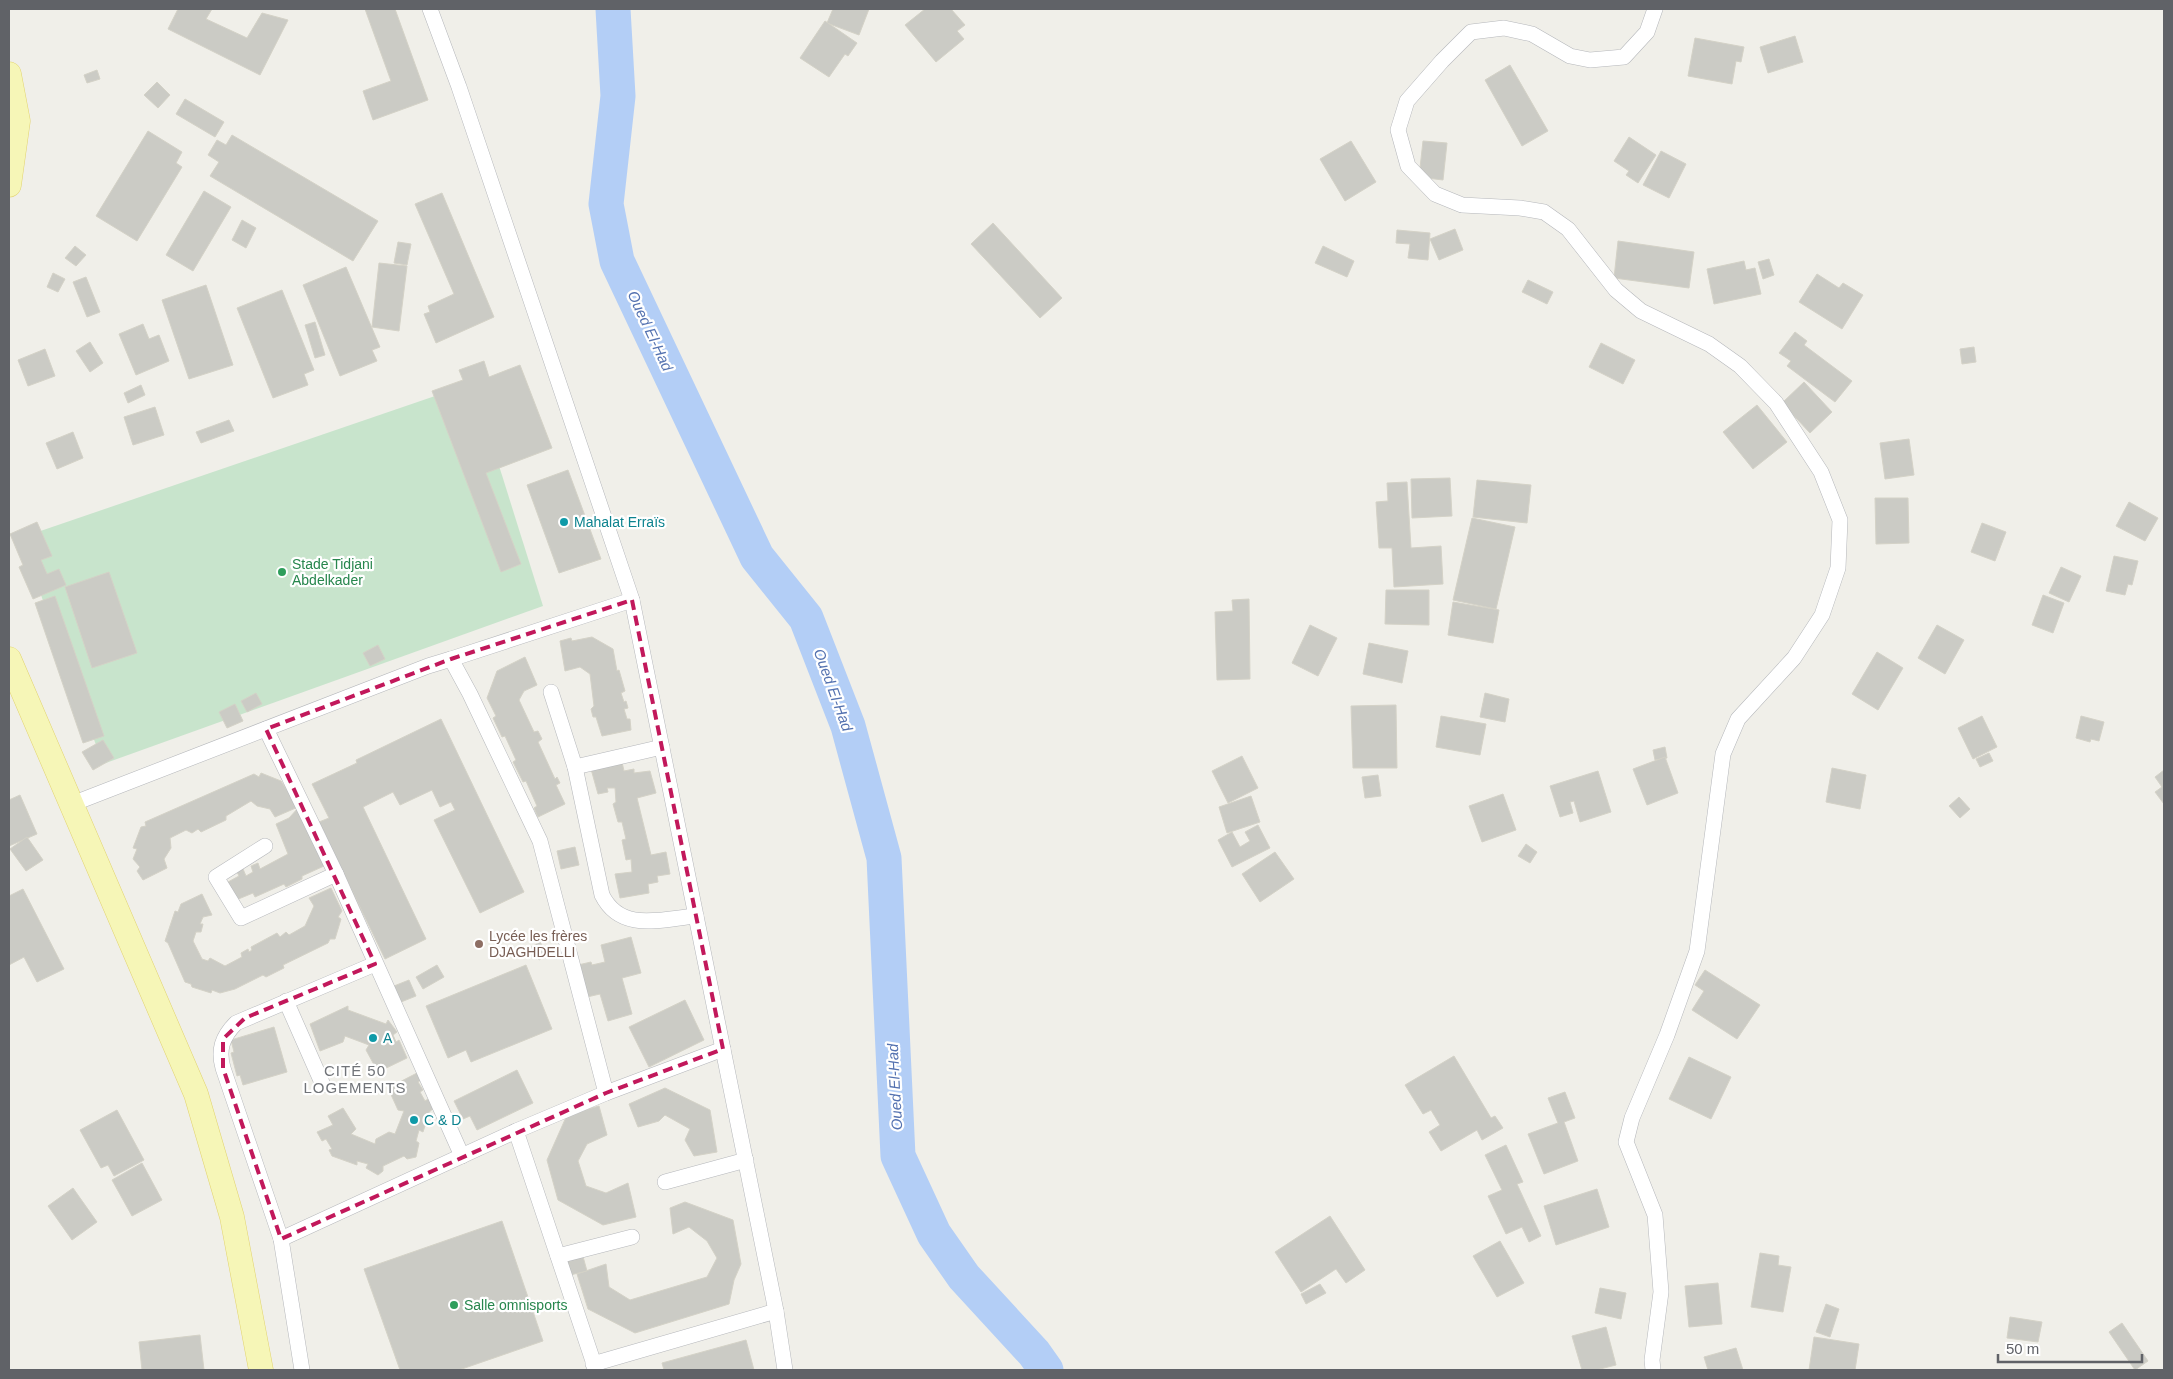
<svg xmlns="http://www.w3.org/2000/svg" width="2173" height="1379" font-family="Arial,sans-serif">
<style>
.green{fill:#c8e4cc}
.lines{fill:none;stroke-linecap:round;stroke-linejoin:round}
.river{stroke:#b3cef6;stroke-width:35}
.building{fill:#cbcbc5;stroke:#d4d2c7}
.minor-casing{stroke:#b5b7bb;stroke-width:16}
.primary-casing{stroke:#e2d36f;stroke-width:25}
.minor{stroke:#fff;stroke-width:15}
.primary{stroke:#f6f6b7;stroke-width:24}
.marked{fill:none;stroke:#c2185b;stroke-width:4;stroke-dasharray:10 6;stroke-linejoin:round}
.culture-dot{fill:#0f9aa8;stroke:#fff;stroke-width:2}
.leisure-dot{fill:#2e9e5b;stroke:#fff;stroke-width:2}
.education-dot{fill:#8d6e63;stroke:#fff;stroke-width:2}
.labels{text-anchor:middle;stroke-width:4.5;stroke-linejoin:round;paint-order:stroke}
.culture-label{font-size:14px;fill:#0d838f;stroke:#fff;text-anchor:start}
.leisure-label{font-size:14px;fill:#27864d;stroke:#fff;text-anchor:start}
.education-label{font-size:14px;fill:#785e54;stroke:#fff;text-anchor:start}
.water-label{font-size:15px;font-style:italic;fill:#5472b0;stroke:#fff}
.neighbourhood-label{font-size:15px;letter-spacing:1px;fill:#717479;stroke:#fff}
</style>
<rect width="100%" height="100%" fill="#f0efe9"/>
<polygon class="green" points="473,383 543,606 103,764 20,538"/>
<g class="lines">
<polyline class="river" points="613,9 618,96 606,204 617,261 757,557 806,618 848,726 884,858 898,1156 934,1234 964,1277 1034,1353 1046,1370"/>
</g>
<g class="building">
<polygon points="178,9 212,9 206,19 247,38 262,13 288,20 260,75 168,29"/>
<polygon points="365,9 395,9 428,100 373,120 363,91 391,81"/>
<polygon points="833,9 869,9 859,35 827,23"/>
<polygon points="925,9 951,9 965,25 957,31 964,39 936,62 905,25"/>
<polygon points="825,21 857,43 848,56 845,54 829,77 800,58"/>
<polygon points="1795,36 1803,62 1768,73 1760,47"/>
<polygon points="1695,38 1744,47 1741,62 1736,61 1732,84 1688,76"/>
<polygon points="1510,65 1548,131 1522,146 1485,80"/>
<polygon points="97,70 100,79 87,83 84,75"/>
<polygon points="157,82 170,95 158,108 144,95"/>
<polygon points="185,99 224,122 215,137 176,114"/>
<polygon points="148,131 182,152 176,163 182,167 137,241 96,216"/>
<polygon points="232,135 378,221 353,261 210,176 219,162 208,155 217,140 226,145"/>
<polygon points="1629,137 1656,155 1638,183 1626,175 1629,171 1614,161"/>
<polygon points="1351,141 1376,182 1345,201 1320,159"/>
<polygon points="1423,141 1447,143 1443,180 1419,177"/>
<polygon points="1661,151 1686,164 1669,198 1643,185"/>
<polygon points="204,191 231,207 193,271 166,255"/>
<polygon points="442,193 494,317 436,343 424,314 430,312 428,306 454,294 415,204"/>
<polygon points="242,220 256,228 246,248 232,240"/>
<polygon points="993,223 1062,298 1040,318 971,244"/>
<polygon points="1455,229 1463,250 1439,260 1430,239"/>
<polygon points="1397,230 1430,233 1428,260 1408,258 1410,244 1396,243"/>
<polygon points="1618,241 1694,252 1689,288 1614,278"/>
<polygon points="398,242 411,244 407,265 394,263"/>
<polygon points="75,246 86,255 76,266 65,258"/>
<polygon points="1323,246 1354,261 1347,277 1315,263"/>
<polygon points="1769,259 1774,275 1763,279 1758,262"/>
<polygon points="1744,261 1746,270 1755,268 1761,294 1714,304 1707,269"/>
<polygon points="379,263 407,266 399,331 372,327"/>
<polygon points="346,267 380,347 372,350 377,361 340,376 303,285"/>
<polygon points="53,273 65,279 58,292 47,287"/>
<polygon points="1817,274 1839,288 1843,283 1863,295 1842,329 1799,302"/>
<polygon points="86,277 100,312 87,317 73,282"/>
<polygon points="1528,280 1553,292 1547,304 1522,292"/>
<polygon points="206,285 233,365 189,379 162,300"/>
<polygon points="282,290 314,370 304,374 308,385 273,398 237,308"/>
<polygon points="315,322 325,355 315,358 305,325"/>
<polygon points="143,324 149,339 159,335 169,361 136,375 119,334"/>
<polygon points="1795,332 1807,341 1804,345 1852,381 1835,402 1787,366 1791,361 1779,353"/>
<polygon points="90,342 103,363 90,372 76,351"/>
<polygon points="1601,343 1635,360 1623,384 1589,367"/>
<polygon points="1974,347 1976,362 1962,364 1960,349"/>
<polygon points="45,349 55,376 28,386 18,360"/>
<polygon points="484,361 489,377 520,365 552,448 486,473 521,564 501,572 432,391 463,380 459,370"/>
<polygon points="1804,382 1832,412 1810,433 1782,403"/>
<polygon points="141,385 145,395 128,403 124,393"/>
<polygon points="1757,405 1787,442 1753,469 1723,432"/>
<polygon points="155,407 164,435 133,445 124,417"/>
<polygon points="229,420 234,431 201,443 196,432"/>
<polygon points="73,432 83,458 57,469 46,443"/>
<polygon points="1909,439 1914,475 1885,479 1880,443"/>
<polygon points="568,470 601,559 559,573 527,485"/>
<polygon points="1450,478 1452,516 1412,518 1411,479"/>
<polygon points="1477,480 1531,485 1527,523 1473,517"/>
<polygon points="1407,482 1411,548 1441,546 1443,584 1394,587 1392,548 1379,548 1376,502 1388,501 1387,483"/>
<polygon points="1875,498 1908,498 1909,543 1876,544"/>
<polygon points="2129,502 2158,518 2145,541 2116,526"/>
<polygon points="1472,518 1515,527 1496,609 1453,600"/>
<polygon points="37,522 52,556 41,560 47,574 59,569 66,585 33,599 19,567 23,565 10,534"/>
<polygon points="1982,523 2006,532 1995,561 1971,552"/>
<polygon points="2114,556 2138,561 2132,585 2128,584 2125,595 2106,591"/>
<polygon points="2061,567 2081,576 2069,602 2049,593"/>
<polygon points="109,572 137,653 92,668 65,587"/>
<polygon points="1386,590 1429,590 1429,625 1385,624"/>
<polygon points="2043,595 2064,603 2053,633 2032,625"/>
<polygon points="55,596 104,736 83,743 35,603"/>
<polygon points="1249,599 1250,679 1217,680 1215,612 1233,611 1232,600"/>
<polygon points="1453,602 1499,610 1493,643 1448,635"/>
<polygon points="1310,625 1337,638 1318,676 1292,663"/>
<polygon points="1937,625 1964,640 1945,674 1918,658"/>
<polygon points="592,637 613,649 617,671 619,670 625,691 621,693 624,702 626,701 628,708 624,709 627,719 630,719 631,730 602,736 596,717 593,717 591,709 594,706 590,674 580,667 565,671 560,641 571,638 572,641"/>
<polygon points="1369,643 1408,651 1402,683 1363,674"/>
<polygon points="378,645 385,659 370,666 363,653"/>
<polygon points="1877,652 1903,668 1878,710 1852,694"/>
<polygon points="525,657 537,685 524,691 519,700 534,732 538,731 542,739 538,742 555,779 557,777 560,783 556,785 565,804 538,817 534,808 537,806 526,781 523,782 513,762 516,760 505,736 502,737 493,718 496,716 487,698 497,671"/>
<polygon points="256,693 262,704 247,712 241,701"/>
<polygon points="1485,693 1509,699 1505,722 1480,717"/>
<polygon points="235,704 243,721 227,728 219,712"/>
<polygon points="1396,705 1397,768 1353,768 1351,706"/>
<polygon points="1441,716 1486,724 1480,755 1436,747"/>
<polygon points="1982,716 1997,747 1973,759 1958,728"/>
<polygon points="2081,716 2104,722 2099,741 2091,739 2090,742 2076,738"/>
<polygon points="441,719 524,892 480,913 434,820 455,810 451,802 440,807 432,790 400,805 393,792 363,807 426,939 385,959 319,822 329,818 312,784 357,763 356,760"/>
<polygon points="103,740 114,758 93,770 82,752"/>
<polygon points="1665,747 1667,758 1655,760 1653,750"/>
<polygon points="1989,753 1993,761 1980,767 1976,759"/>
<polygon points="1242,756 1258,788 1228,803 1212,771"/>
<polygon points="1665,757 1678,793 1647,805 1633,769"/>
<polygon points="622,762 624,771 634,769 634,773 650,771 656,793 637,798 651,855 666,852 670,874 657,876 658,882 648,884 649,893 620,898 615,874 632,872 631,859 626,860 622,840 626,839 622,822 618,822 613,804 616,802 615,788 607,788 608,792 598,794 591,769"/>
<polygon points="1832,768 1866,775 1860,809 1826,802"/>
<polygon points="2164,770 2164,804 2155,792 2162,787 2155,777"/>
<polygon points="1598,771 1611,812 1580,822 1574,801 1570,802 1573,813 1560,817 1550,786"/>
<polygon points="261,773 281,781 298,807 275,817 270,809 257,806 251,801 226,816 226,820 201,832 198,829 192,833 186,830 170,838 171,848 164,859 167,868 143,880 137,871 140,867 133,859 137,849 133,848 141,827 146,826 145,822 254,774 259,777"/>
<polygon points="1378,775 1381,796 1365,798 1362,777"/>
<polygon points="1503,794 1516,830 1482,842 1469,806"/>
<polygon points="20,795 37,834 9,846 9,800"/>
<polygon points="1251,796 1260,822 1227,833 1219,807"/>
<polygon points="1959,797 1970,809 1960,818 1949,806"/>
<polygon points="299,807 324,866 302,876 302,879 286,887 284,884 255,897 253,893 236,900 228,882 239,876 237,872 243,869 246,876 253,872 251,866 258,863 260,869 288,854 276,824 289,818"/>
<polygon points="1258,825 1270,848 1232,867 1218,840 1232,832 1240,847 1250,841 1245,832"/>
<polygon points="27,837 43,860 26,871 10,849"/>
<polygon points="1526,844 1537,852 1530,863 1518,856"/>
<polygon points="575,847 579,865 561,869 557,851"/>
<polygon points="1275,852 1294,879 1260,902 1242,874"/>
<polygon points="331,888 342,911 338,917 341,919 335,939 330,939 328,943 283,965 284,968 266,977 263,975 235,989 220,993 212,990 211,993 192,987 191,984 185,982 168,943 165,941 175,911 178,912 181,904 202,894 212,915 203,917 200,924 203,924 201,932 196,932 193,941 202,959 208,961 210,958 225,966 242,957 241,953 248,949 249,952 252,950 251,947 277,933 280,937 286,932 289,935 305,926 314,906 309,898"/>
<polygon points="23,889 64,969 37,982 24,957 9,965 9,896"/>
<polygon points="631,937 641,973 622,978 632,1014 608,1021 600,994 587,997 578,965 591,962 592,965 605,962 601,945"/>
<polygon points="540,942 547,955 539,960 531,947"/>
<polygon points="437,965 444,977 423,989 416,977"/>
<polygon points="526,965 552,1029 471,1062 466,1050 448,1058 426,1006"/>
<polygon points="1705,970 1760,1005 1737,1039 1692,1010 1704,991 1695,985"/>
<polygon points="409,980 416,996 401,1002 394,986"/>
<polygon points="685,1000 704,1040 649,1067 629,1027"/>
<polygon points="348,1006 348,1010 386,1024 388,1020 397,1032 393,1035 396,1042 399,1040 407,1058 378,1072 366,1050 369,1045 345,1036 343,1042 320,1051 310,1024"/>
<polygon points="274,1027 287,1072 243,1085 240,1075 237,1076 231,1053 234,1052 231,1040"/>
<polygon points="1454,1056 1491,1118 1495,1116 1503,1128 1482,1140 1477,1130 1441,1151 1429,1132 1440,1125 1431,1110 1423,1114 1405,1085"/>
<polygon points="1689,1057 1731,1077 1711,1119 1669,1099"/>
<polygon points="517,1070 533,1103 477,1130 470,1116 463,1119 454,1101"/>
<polygon points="417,1073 421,1080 418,1082 423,1090 420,1092 425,1101 428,1099 433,1109 430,1111 423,1132 419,1130 416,1141 419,1143 416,1157 407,1159 404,1156 383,1166 383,1171 378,1175 366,1168 368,1164 357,1161 357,1165 332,1156 329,1150 332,1149 326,1139 322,1141 317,1132 333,1125 328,1116 343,1108 356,1129 351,1134 375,1144 376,1139 389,1132 395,1134 404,1111 398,1110 388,1088"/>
<polygon points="665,1088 710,1110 717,1152 694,1156 685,1140 690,1129 665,1115 659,1121 638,1127 629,1104"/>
<polygon points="1565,1092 1575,1118 1564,1122 1578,1161 1544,1174 1528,1134 1558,1123 1548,1098"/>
<polygon points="599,1106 607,1135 587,1144 578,1161 586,1186 606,1193 628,1183 636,1217 603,1225 558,1200 547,1160 567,1115"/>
<polygon points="117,1110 144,1160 114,1176 108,1165 101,1168 80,1130"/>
<polygon points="1506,1145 1523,1182 1517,1184 1541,1236 1529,1242 1522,1227 1506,1234 1488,1196 1502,1190 1485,1155"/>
<polygon points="142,1163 162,1200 132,1216 112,1180"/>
<polygon points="73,1188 97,1222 72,1240 48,1206"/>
<polygon points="1597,1189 1609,1227 1556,1245 1544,1206"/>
<polygon points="685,1202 733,1220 741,1264 734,1280 729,1304 635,1333 588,1309 577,1274 606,1264 609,1287 630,1300 707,1277 717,1258 707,1241 689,1227 673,1234 670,1208"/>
<polygon points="1330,1216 1365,1270 1346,1283 1336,1269 1301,1292 1275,1252"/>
<polygon points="502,1221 543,1341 459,1370 400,1370 364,1269"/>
<polygon points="1500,1241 1524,1283 1497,1297 1473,1256"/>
<polygon points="582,1253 587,1271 570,1275 566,1257"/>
<polygon points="1760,1253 1779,1256 1778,1265 1791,1267 1783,1312 1751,1307"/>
<polygon points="1718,1283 1722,1324 1689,1327 1685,1286"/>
<polygon points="1320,1284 1326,1293 1306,1304 1301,1294"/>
<polygon points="1600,1288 1626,1293 1621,1319 1595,1313"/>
<polygon points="1826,1304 1839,1309 1830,1337 1816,1332"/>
<polygon points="2010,1317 2042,1322 2038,1342 2007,1338"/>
<polygon points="2122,1323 2148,1361 2135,1370 2109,1332"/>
<polygon points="1606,1327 1616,1365 1596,1370 1582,1370 1572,1336"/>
<polygon points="200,1335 204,1370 142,1370 139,1342"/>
<polygon points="1814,1337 1859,1344 1855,1370 1809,1370"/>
<polygon points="746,1340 754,1370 664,1370 662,1363"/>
<polygon points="1736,1348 1743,1370 1708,1370 1704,1357"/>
</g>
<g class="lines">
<defs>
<g id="minor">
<polyline points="430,9 459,87 632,600 776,1311 785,1370"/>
<polyline points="451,659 632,600"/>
<path d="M 551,692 L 575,767 L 602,895 C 621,933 661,919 696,916"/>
<polyline points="266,729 336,874 462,1156"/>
<polyline points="575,767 662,747"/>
<polyline points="72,804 428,666 451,659 470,694 540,841 606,1093"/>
<polyline points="265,846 216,877 241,918 336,874"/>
<polyline points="286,1001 323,1085"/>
<polyline points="516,1131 596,1370"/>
<polyline points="665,1182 746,1160"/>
<polyline points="281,1239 516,1131 606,1093 723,1049"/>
<polyline points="558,1256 632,1237"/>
<polyline points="593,1364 776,1311"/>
<path d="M 302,1370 L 281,1239 L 223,1068 C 218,1050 222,1037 236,1023 L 375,964"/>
<polyline points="1653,1370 1652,1360 1661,1292 1655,1215 1626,1142 1632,1118 1667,1035 1697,951 1723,754 1738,719 1794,658 1822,615 1838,568 1840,520 1821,472 1776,403 1740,366 1709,344 1641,311 1616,290 1568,229 1544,212 1520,208 1462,205 1435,194 1408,166 1398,130 1407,101 1442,61 1471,32 1504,28 1532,34 1570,56 1590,60 1624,57 1647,32 1655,9"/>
</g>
<g id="primary">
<polyline points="9,74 18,121 9,185"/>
<polyline points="9,659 196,1094 232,1217 261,1370"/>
</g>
</defs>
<use href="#minor" class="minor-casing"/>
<use href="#primary" class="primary-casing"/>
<use href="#minor" class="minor"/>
<use href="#primary" class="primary"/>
</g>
<path class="marked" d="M 632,600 L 723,1049 L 606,1093 L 281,1239 L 223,1068 L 223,1039 L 245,1018 L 375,964 L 266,729 L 451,659 Z"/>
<g class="culture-dot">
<circle cx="564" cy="522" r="5"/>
<circle cx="373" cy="1038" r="5"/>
<circle cx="414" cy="1120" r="5"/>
</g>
<g class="leisure-dot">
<circle cx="282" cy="572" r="5"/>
<circle cx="454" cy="1305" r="5"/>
</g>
<circle class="education-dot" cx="479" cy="944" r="5"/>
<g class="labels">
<g class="culture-label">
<text x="574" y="527">Mahalat Erraïs</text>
<text x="383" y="1043">A</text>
<text x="424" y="1125">C &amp; D</text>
</g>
<g class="leisure-label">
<text x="292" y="569">Stade Tidjani<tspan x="292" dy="16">Abdelkader</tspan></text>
<text x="464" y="1310">Salle omnisports</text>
</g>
<g class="education-label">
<text x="489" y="941">Lycée les frères<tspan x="489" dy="16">DJAGHDELLI</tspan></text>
</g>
<g class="water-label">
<text transform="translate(650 331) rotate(65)" y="5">Oued El-Had</text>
<text transform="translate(833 690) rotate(70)" y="5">Oued El-Had</text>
<text transform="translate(895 1087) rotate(-93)" y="5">Oued El-Had</text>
</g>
<g class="neighbourhood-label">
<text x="355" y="1076">CITÉ 50<tspan x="355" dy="17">LOGEMENTS</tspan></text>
</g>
</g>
<rect width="2173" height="1379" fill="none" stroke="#606267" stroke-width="20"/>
<path d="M1998 1354v8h144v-8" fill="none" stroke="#606267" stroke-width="2.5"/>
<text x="2006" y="1354" font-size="15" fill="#606267" stroke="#ffffff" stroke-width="4" paint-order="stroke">50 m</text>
</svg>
